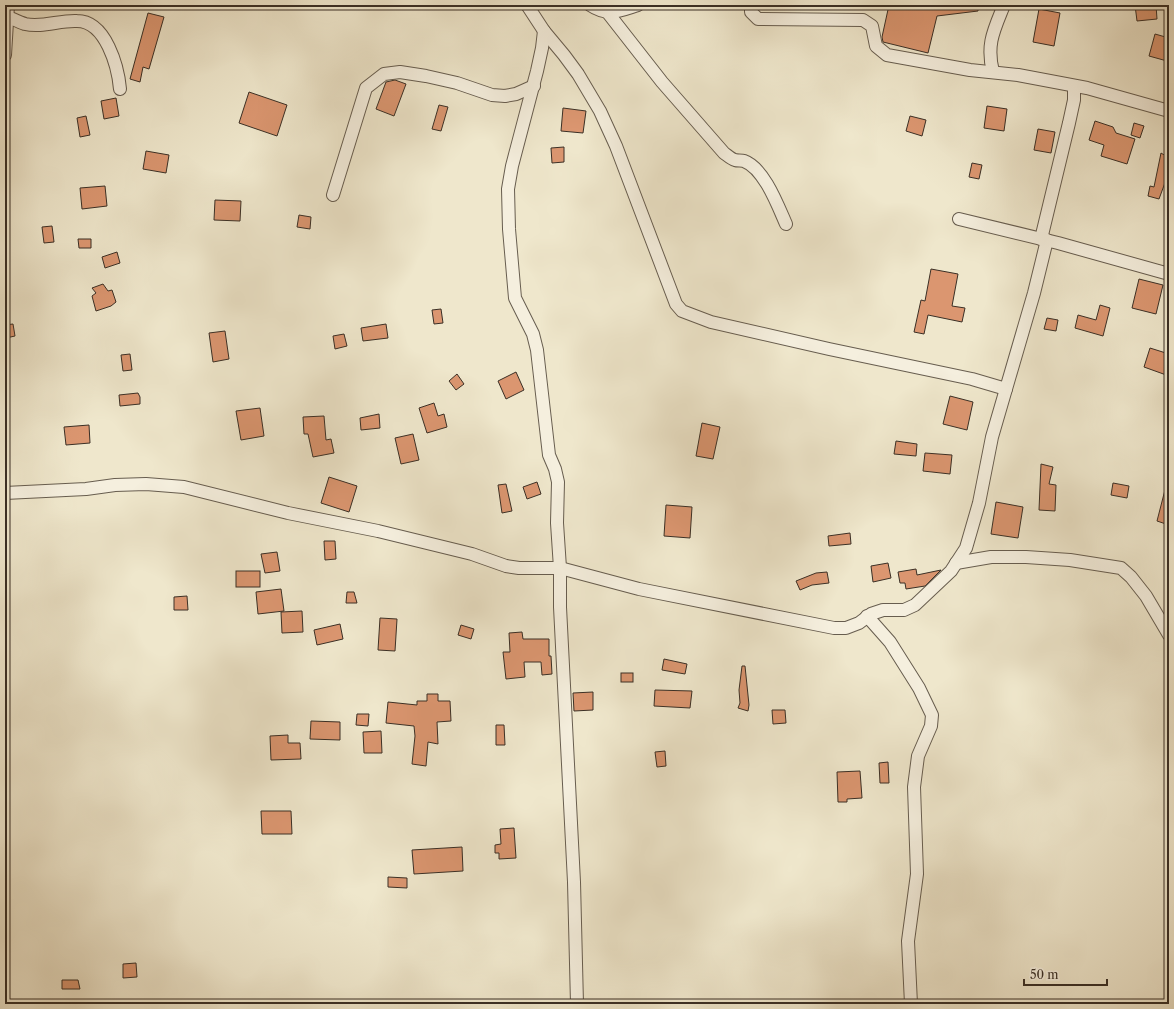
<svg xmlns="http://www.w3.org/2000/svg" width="1174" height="1009" font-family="'Libre Caslon Text',serif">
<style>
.building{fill:#db9670;stroke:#3a2f25}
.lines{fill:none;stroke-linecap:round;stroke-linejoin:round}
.street-casing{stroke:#675d4f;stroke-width:14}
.street{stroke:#f5efde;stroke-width:12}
</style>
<rect width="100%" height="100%" fill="#efe7cc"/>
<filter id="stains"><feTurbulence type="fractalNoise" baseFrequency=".005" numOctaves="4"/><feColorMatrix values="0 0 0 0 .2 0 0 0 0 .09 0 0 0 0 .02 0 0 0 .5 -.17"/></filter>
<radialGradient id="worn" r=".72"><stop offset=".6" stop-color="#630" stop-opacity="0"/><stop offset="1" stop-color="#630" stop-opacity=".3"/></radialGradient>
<g class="building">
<polygon points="889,5 978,5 978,11 937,16 928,53 883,42 882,37"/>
<polygon points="1135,5 1156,5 1157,19 1137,21"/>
<polygon points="1039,9 1060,13 1054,46 1033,42"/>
<polygon points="148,13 164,17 149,69 143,67 140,82 130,79"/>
<polygon points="1155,34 1169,38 1169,54 1167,61 1149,56"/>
<polygon points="395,80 406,84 394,116 376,109 386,82"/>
<polygon points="249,92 287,105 277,136 239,123"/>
<polygon points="116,98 119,116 104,119 101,101"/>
<polygon points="439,105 448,107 441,131 432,129"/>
<polygon points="987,106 1007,109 1004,131 984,128"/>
<polygon points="563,108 586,111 583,133 561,131"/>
<polygon points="86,116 90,135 80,137 77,118"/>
<polygon points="910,116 926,120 922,136 906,131"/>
<polygon points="1095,121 1113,127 1116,133 1135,139 1127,164 1101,156 1104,145 1089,140"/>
<polygon points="1134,123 1144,126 1140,138 1131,135"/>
<polygon points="1038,129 1055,132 1051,153 1034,150"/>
<polygon points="564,147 564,162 552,163 551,148"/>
<polygon points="146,151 169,155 166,173 143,169"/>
<polygon points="1161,153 1169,158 1169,181 1166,180 1159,199 1148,196 1150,186 1154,187"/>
<polygon points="972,163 982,165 979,179 969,177"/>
<polygon points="105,186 107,206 82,209 80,188"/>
<polygon points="215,200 241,201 240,221 214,220"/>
<polygon points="299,215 311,217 310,229 297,227"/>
<polygon points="52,226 54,242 44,243 42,227"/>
<polygon points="78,239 91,239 91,248 79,248"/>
<polygon points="117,252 120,263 105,268 102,257"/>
<polygon points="931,269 958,274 952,306 965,308 962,322 928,315 924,334 914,332 921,300 925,301"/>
<polygon points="1139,279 1163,285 1156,314 1132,308"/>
<polygon points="103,284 108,291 112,290 116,302 111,306 96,311 92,296 96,293 92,288"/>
<polygon points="1100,305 1110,308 1103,336 1075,328 1078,315 1096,320"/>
<polygon points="441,309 443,323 434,324 432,310"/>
<polygon points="1047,318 1058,320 1056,331 1044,329"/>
<polygon points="13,324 15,336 6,338 5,325"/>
<polygon points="386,324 388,338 363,341 361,328"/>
<polygon points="225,331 229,359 213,362 209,333"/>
<polygon points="344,334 347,346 335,349 333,336"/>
<polygon points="1150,348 1169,354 1169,376 1144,367"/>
<polygon points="130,354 132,370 123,371 121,355"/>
<polygon points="516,372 524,390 506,399 498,381"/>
<polygon points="457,374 464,384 456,390 449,381"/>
<polygon points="138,393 140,397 140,404 120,406 119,395"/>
<polygon points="950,396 973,402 967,430 943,424"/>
<polygon points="434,403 438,416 444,414 447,427 427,433 419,408"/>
<polygon points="260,408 264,436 241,440 236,411"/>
<polygon points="379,414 380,428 361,430 360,418"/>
<polygon points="324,416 326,440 331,439 334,453 313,457 308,434 304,434 303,417"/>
<polygon points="702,423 720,427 713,459 696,456"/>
<polygon points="89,425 90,443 66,445 64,427"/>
<polygon points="413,434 419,460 401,464 395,438"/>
<polygon points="896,441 917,444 916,456 894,454"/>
<polygon points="925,453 952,455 950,474 923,471"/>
<polygon points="1041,464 1053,467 1049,484 1056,485 1055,511 1039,510"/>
<polygon points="329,477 357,486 349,512 321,503"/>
<polygon points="537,482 541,494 527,499 523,487"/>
<polygon points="1113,483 1129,486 1127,498 1111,495"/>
<polygon points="506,484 512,511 502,513 498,485"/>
<polygon points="1166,486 1169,487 1169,525 1157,521"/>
<polygon points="996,502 1023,507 1018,538 991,534"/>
<polygon points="666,505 692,507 690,538 664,536"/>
<polygon points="850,533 851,544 829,546 828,536"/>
<polygon points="324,541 335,541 336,559 325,560"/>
<polygon points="277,552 280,571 265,573 261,554"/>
<polygon points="888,563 891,578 873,582 871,566"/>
<polygon points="916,569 917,575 941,570 925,586 906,589 905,583 900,583 898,572"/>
<rect x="236" y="571" width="24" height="16"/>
<polygon points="827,572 829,583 812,585 800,590 796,581 816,573"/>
<polygon points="281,589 284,611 258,614 256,592"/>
<polygon points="347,592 354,592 357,603 346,603"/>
<polygon points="187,596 188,610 174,610 174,597"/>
<polygon points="302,611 303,632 282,633 281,612"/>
<polygon points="380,618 397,619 395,651 378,650"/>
<polygon points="340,624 343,639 317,645 314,630"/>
<polygon points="461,625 474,629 471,639 458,635"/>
<polygon points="522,632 523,639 549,639 549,656 551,656 552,674 542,675 541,662 524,662 525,677 506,679 503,652 510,652 509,633"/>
<polygon points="664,659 687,664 685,674 662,670"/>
<polygon points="742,666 745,666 749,705 748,711 738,708 740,703 739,690"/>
<rect x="621" y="673" width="12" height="9"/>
<polygon points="655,690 692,691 690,708 654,706"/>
<polygon points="593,692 593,710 574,711 573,693"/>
<polygon points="427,694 438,694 438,701 450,701 451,721 437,722 438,744 428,742 426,766 412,764 415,736 414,726 386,723 388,702 417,705 417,701 427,701"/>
<polygon points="772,710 785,710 786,723 773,724"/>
<polygon points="357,714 369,714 368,726 356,725"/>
<polygon points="311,721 340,722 340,740 310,739"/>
<polygon points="496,725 504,725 505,745 496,745"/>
<polygon points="381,731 382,753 364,753 363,732"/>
<polygon points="288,735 288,743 300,743 301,759 271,760 270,736"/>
<polygon points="665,751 666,766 657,767 655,752"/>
<polygon points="888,762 889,783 880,783 879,763"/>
<polygon points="860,771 862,798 847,799 847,802 838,802 837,772"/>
<polygon points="261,811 291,811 292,834 262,834"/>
<polygon points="514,828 516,858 499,859 499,853 495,853 495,845 501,844 500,829"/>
<polygon points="462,847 463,871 414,874 412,850"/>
<polygon points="388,877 407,878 407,888 388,887"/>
<polygon points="136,963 137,977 123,978 123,964"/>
<polygon points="62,980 78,980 80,989 62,989"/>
</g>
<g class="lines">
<defs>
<g id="street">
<polyline points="527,5 544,31 564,55 578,74 600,111 616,146 676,304 682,311 711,322 829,349 972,379 1006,389"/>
<path d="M 590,5 C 608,17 619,11 638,5"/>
<polyline points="751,5 751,12 758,19 863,20 872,26 876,46 887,55 970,70 1018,75 1087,88 1169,111"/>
<path d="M 608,13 L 662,82 L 724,153 C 727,155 731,159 735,160 C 738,161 741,160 744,161 C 764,168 778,206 786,224"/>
<path d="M 8,17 C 13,19 19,22 25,24 C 42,28 60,20 77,21 C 106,21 118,67 120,89"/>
<polyline points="544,31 542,48 537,71 512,166 508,189 509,229 515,298 533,334 537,350 549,455 555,469 558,482 557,523 560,568 560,607 574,882 577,1004"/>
<polyline points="5,55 8,5"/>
<path d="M 993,72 C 986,44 994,30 1004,5"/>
<polyline points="333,195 366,88 384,74 400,72 426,76 457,83 492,95 505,96 516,94 534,86"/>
<polyline points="959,219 1058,243 1169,274"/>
<polyline points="1041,239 1069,123 1074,100 1074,86"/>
<polyline points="5,493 86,489 115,485 146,484 184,487 288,513 378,531 472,554 506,566 519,568 560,568 639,589 834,628 846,628 859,623 871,614 883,610 904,610 915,605 951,571 966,548 979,503 992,437 1034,293 1047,240"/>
<polyline points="956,563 991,557 1026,557 1070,560 1121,568 1131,577 1146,596 1169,635"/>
<polyline points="867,616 890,642 919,688 932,715 931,726 918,756 914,787 917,874 908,941 911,1004"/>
</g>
</defs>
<use href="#street" class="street-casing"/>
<use href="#street" class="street"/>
</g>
<rect width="1174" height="1009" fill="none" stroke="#efe7cc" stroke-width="20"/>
<rect x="6" y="6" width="1162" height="997" fill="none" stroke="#3a2f25" stroke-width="2"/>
<rect x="10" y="10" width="1154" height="989" fill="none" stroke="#3a2f25"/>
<path d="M1024 979v6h83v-6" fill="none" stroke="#3a2f25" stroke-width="2"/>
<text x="1030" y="979" font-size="12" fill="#3a2f25" stroke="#f5efde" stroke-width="3" paint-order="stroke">50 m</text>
<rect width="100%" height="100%" filter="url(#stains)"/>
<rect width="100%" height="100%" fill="url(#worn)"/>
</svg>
